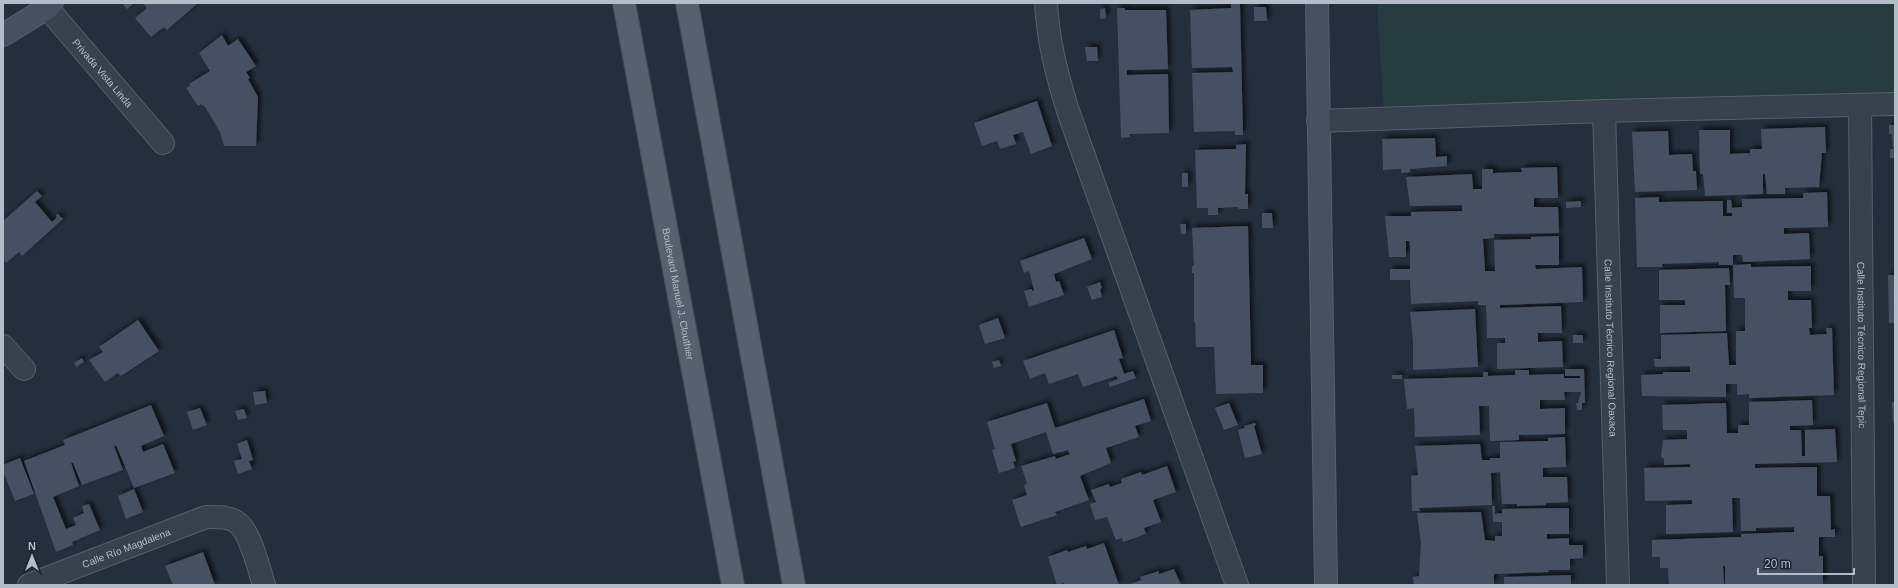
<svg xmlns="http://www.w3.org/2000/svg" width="1898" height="588" font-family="Helvetica,sans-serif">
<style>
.green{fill:#263c3f}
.building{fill:#455162;filter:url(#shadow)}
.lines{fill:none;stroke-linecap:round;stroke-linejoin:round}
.street-casing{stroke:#565f6c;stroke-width:24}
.secondary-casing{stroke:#565f6c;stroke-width:24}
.primary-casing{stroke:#414a57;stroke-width:24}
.street{stroke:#38414e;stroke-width:22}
.secondary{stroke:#465061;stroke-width:22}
.primary{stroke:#56606e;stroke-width:22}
.labels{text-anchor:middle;stroke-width:3.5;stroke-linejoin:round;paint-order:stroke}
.street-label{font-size:10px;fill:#b4bcc9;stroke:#1d2633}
</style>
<defs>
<filter id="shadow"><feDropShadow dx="3.5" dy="-3.5" stdDeviation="2" flood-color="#0009"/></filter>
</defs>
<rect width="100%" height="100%" fill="#242f3e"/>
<polygon class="green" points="1377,3 1895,3 1895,99 1384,114"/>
<g class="building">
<polygon points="122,3 134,3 127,9"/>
<polygon points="143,3 198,3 167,30 164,27 151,37 135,18 147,8"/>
<polygon points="1231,4 1240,4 1243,135 1235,135 1235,131 1194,132 1192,73 1233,72 1232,67 1192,68 1190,10 1231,8"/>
<polygon points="1254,7 1266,7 1267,21 1254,21"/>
<polygon points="1105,8 1106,18 1100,19 1100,9"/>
<polygon points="1117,8 1125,8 1125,10 1166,10 1168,69 1127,70 1127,75 1168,74 1169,133 1129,134 1130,137 1121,138"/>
<polygon points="222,35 228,46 238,39 256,66 246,72 250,78 248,79 258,97 256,146 224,146 220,132 204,105 203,106 201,104 198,106 186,88 190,86 189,84 210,71 199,53"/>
<polygon points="1085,47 1097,47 1098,61 1087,61"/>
<polygon points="1037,101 1052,146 1031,154 1023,132 1013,135 1016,144 1000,149 997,141 982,146 974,123"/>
<polygon points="1889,125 1895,125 1895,158 1890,158 1890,149 1893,149 1892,134 1889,134"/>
<polygon points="1825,127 1826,153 1822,153 1819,187 1785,188 1785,194 1767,194 1765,174 1763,174 1763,194 1705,196 1703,174 1700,174 1699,130 1730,130 1730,154 1750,153 1750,149 1762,149 1761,129"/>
<polygon points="1668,131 1669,155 1692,154 1693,171 1696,171 1697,190 1635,192 1632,132"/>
<polygon points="1435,138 1436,157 1447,156 1447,166 1410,169 1410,172 1401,173 1401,169 1383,170 1382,139"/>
<polygon points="1246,144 1245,194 1248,194 1248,209 1239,209 1238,207 1218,208 1218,215 1208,215 1208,208 1197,208 1195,150 1236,149 1236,145"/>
<polygon points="1557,167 1558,198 1534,198 1534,207 1558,207 1559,233 1494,234 1494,238 1483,239 1485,271 1495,271 1494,240 1531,239 1531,237 1559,236 1559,265 1535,265 1536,269 1582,267 1583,302 1500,305 1500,308 1561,306 1562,333 1538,333 1538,342 1562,341 1563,367 1497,369 1497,343 1505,343 1505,338 1487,338 1486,305 1478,305 1478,301 1411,304 1410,280 1390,280 1390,269 1410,269 1410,245 1409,241 1406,241 1406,257 1389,257 1385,216 1411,216 1411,212 1462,211 1462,205 1410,206 1406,177 1472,174 1473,189 1482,189 1482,169 1493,169 1493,173 1522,172 1521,168"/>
<rect x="1182" y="173" width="6" height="14"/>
<polygon points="37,191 42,196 35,202 52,222 57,217 56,215 58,214 63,219 22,256 19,252 6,263 3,259 3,221"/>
<polygon points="1827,192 1828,227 1784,228 1784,234 1809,233 1810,259 1743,262 1742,255 1733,255 1733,265 1719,265 1719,262 1662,264 1662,267 1637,267 1635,198 1659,197 1659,202 1723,201 1723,216 1732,216 1732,213 1727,213 1727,200 1731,200 1732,208 1742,207 1742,199 1803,198 1803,193"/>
<polygon points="1581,201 1581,207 1566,208 1566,202"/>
<polygon points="1262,213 1272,213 1273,228 1262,228"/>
<polygon points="1180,224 1186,224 1186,234 1181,234"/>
<polygon points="1248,226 1251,365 1263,365 1263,393 1216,394 1214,347 1196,347 1195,322 1194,322 1194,273 1192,273 1192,266 1194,266 1192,228"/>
<polygon points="1084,238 1092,259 1054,274 1056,282 1059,281 1064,295 1029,307 1024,291 1032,289 1032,291 1034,290 1029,271 1024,273 1020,261"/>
<polygon points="1751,264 1751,267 1811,266 1811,291 1788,291 1788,300 1811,300 1812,328 1809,328 1810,335 1827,334 1826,328 1832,328 1834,395 1749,398 1749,394 1737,395 1737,384 1726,384 1726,397 1642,396 1641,375 1663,374 1663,372 1690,372 1690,366 1655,367 1654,359 1661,359 1661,335 1727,333 1729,365 1736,365 1736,331 1745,331 1745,298 1734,298 1733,265"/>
<polygon points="1729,268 1730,285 1725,285 1726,331 1660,333 1660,305 1685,305 1685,300 1659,300 1659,270"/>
<polygon points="1888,275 1895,275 1895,323 1889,323"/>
<polygon points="1100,282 1102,288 1100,289 1102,297 1092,300 1087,287"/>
<polygon points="1475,309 1478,367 1413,370 1413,340 1410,312"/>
<polygon points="998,318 1005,338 985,344 979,325"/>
<polygon points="138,320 159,351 121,376 118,373 105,382 89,360 103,352 99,347"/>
<polygon points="1114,330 1123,358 1119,359 1124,374 1133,371 1136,378 1110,387 1108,383 1118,379 1116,376 1083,387 1078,374 1049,384 1045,373 1030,379 1023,361"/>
<rect x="1573" y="335" width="10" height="8"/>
<polygon points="82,358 84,362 76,367 74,363"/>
<polygon points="999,360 1001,366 994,368 992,362"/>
<polygon points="1565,369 1584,369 1585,403 1582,403 1582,410 1577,410 1576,403 1578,403 1581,392 1564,392 1565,400 1540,400 1540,409 1565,408 1565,434 1519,435 1519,440 1490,441 1489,406 1479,406 1480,435 1415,437 1414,408 1407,409 1404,379 1483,377 1483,372 1488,372 1488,376 1515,375 1515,370 1529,370 1529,375 1564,374 1564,378 1580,378 1580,376 1565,376"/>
<rect x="1392" y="375" width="10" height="4"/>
<polygon points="265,391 267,403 255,405 253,392"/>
<polygon points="1144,399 1151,421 1135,426 1139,437 1106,448 1111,463 1080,476 1089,500 1055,512 1057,515 1021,527 1012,500 1027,495 1024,486 1027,483 1021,466 1055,456 1056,459 1070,454 1068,450 1053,454 1046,432 1011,444 1016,461 1013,462 1015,468 999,473 992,450 995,449 987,422 1047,403 1055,428"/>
<polygon points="1812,400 1813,425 1790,426 1790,430 1801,430 1802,456 1805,456 1805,430 1835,429 1837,462 1755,464 1755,468 1817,467 1817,496 1830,496 1831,530 1835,529 1835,537 1819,537 1819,556 1823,556 1823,585 1725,585 1725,566 1723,566 1724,585 1669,585 1668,568 1660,568 1660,557 1652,557 1652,540 1741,537 1741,534 1794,532 1794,527 1756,528 1756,531 1741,531 1740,498 1732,498 1733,532 1666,534 1666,505 1692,504 1692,500 1645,501 1644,468 1690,467 1690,464 1664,465 1664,459 1661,457 1663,440 1687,439 1687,430 1663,430 1662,405 1726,403 1727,433 1738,433 1738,425 1749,425 1749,402"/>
<polygon points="1892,402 1895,402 1895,423 1893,423"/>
<polygon points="1229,403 1238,425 1224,430 1215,408"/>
<polygon points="151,405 164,436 141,446 143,452 163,444 175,473 134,488 116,445 114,446 123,470 82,485 73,463 71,463 79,486 53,497 66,529 76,525 73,518 84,513 82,506 89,504 100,530 72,542 73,545 56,552 24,461 65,445 63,440"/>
<polygon points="200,408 207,425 193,430 187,412"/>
<polygon points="244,409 247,418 238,420 235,411"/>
<polygon points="1255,423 1256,425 1254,426 1262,454 1245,458 1238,430 1245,428 1244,426"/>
<polygon points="1565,437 1566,467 1543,468 1543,477 1567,477 1568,502 1546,503 1546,505 1517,506 1517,504 1502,504 1500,472 1491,473 1492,505 1419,508 1420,511 1412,511 1411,476 1418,475 1415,446 1480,444 1482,460 1490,460 1490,458 1500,458 1500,442 1548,441 1548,438"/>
<polygon points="247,440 253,460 249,461 252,469 238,474 234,461 242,459 237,444"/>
<polygon points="20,458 34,494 15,501 3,471 3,465"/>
<polygon points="1167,466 1176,492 1153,500 1161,522 1144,528 1146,534 1123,542 1122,538 1116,540 1107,517 1095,520 1090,504 1096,502 1091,490 1109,484 1110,487 1122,483 1121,479 1141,472 1142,475"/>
<polygon points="134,489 143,512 126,519 118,496"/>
<polygon points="1492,506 1495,506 1495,514 1502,513 1502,509 1569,508 1569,534 1547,534 1547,539 1569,538 1569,545 1583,545 1583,558 1570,559 1570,570 1548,570 1549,572 1494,574 1494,585 1414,585 1413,577 1419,576 1421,543 1417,513 1481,512 1485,540 1495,541 1495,536 1502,536 1502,522 1493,522"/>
<polygon points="1104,543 1119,585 1065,585 1064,583 1057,585 1048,557 1067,550 1068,552 1086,546 1087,549"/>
<polygon points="203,552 215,585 173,585 165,566"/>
<polygon points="1174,569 1181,585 1128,585 1141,580 1140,577 1159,571 1159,574"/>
<polygon points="1571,575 1571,585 1504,585 1504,577"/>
</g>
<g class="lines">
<defs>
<g id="street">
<path id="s1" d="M 43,3 L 163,143"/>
<path d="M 1046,3 C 1048,41 1057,75 1068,111 L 1237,585"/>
<path id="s2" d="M 1860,105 L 1864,585"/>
<path id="s3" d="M 1604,111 L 1618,585"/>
<polyline points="1318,121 1604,111 1895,104"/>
<polyline points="3,346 24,369"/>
<path id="s4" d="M 29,585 L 206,517 C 217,517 230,516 239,524 C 251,535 259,569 264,585"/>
</g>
<g id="secondary">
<polyline points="1317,3 1326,585"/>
<polyline points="3,35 47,8 52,3"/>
</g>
<g id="primary">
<path id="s5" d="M 624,3 L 733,585"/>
<polyline points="687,3 794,585"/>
</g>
</defs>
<use href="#street" class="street-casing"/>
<use href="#secondary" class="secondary-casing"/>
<use href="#primary" class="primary-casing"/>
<use href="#street" class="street"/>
<use href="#secondary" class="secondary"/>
<use href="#primary" class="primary"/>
</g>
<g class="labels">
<g class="street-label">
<text dy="4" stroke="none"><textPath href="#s1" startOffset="92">Privada Vista Linda</textPath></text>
<text dy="4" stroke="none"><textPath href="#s5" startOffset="296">Boulevard Manuel J. Clouthier</textPath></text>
<text dy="4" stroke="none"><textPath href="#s2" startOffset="240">Calle Instituto Técnico Regional Tepic</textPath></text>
<text dy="4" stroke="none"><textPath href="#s3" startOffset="237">Calle Instituto Técnico Regional Oaxaca</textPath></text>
<text dy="4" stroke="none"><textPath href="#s4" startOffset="104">Calle Río Magdalena</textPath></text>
</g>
</g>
<rect width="1898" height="588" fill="none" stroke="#b4bcc9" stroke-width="8"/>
<g transform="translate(32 556)" stroke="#1d2633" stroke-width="3" paint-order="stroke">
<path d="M0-3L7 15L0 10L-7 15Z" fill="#b4bcc9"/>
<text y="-6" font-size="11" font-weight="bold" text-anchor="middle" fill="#b4bcc9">N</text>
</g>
<path d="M1758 568v6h96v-6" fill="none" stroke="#b4bcc9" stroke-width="2"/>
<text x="1764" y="568" font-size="12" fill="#b4bcc9" stroke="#1d2633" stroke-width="3" paint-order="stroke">20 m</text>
</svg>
